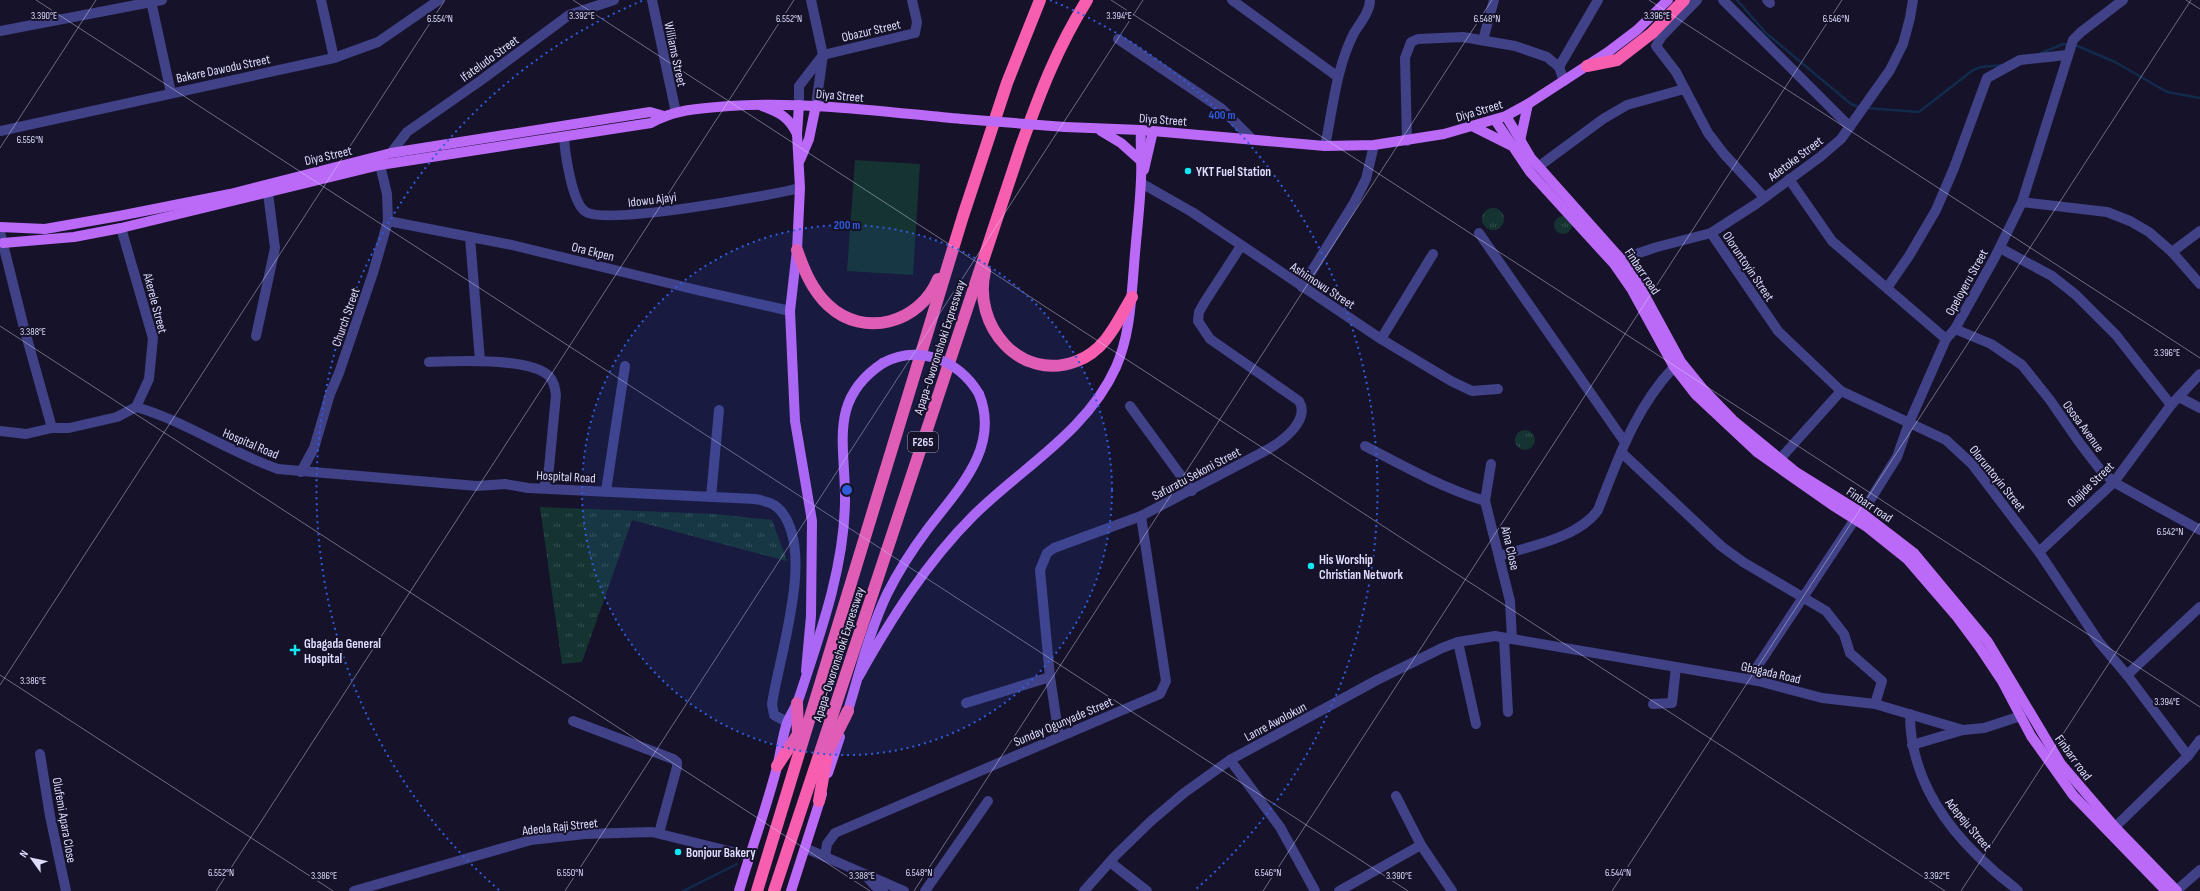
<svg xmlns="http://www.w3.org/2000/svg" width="2200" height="891" font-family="'Sofia Sans Condensed',sans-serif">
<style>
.grass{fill:url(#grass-tufts)}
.garden{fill:#153330}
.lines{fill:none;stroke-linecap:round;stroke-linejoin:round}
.stream{stroke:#122b4d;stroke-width:2.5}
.minor{stroke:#404186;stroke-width:10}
.major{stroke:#bb69f7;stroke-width:10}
.highway{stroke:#f75eaf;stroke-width:12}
.major-bridge{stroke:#bb69f7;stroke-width:10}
.ticks{fill:none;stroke:#dedcfd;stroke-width:1;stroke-opacity:0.45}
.ring{fill:none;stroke:#305cdc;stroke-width:2;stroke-dasharray:2 4}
.poi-dot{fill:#12e8f3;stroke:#151229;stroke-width:1.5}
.labels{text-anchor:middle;stroke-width:4;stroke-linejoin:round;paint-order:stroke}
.shield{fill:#151229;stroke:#a29fbd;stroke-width:1}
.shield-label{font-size:12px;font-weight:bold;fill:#dedcfd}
.street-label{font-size:13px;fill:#dedcfd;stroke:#151229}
.poi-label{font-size:13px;font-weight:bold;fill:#dedcfd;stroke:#151229;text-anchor:start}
.ticks-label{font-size:10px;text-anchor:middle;fill:#dedcfd;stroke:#151229;stroke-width:4;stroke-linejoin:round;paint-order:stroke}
.centre{fill:#305cdc;stroke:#151229;stroke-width:2}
.ring-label{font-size:12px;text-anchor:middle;font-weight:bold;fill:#305cdc;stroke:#151229;stroke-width:4;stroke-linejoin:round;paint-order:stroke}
</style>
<defs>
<pattern id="grass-tufts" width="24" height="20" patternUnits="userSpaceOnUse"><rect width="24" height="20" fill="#153330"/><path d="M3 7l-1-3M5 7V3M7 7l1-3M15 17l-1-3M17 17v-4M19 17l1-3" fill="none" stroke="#37504f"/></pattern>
</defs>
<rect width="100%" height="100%" fill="#151229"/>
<g class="grass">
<circle cx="1493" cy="219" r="11"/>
<circle cx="1563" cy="225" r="9"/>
<circle cx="1525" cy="440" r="10"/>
<polygon points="540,507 715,514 772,520 787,561 632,520 582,662 562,664"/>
</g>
<polygon class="garden" points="855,160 920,164 913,275 847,271"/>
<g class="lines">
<g class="stream">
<polyline points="1737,0 1766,33 1851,104 1861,108"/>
<polyline points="2075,45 2115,62 2167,92 2200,98"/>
<polyline points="2039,54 2063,44 2070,45"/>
<polyline points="1866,108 1919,112 1973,70 1981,67 2003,65"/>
<polyline points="683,891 737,864"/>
</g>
<g class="minor">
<polyline points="321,0 334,58"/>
<polyline points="652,0 676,113"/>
<polyline points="811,0 823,55 816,105"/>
<polyline points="1232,0 1338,77"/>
<polyline points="1697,0 1662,36 1656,46 1676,72 1708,133 1724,154 1764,197"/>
<polyline points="1723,0 1850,127"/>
<polyline points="1767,0 1770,3"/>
<polyline points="151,1 171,93"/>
<polyline points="0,31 162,0"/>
<polyline points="1118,39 1222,109 1252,139"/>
<polyline points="1483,40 1494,0"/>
<polyline points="1559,67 1598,0"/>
<polyline points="799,105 799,86 823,55 915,33 917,22 912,0"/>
<polyline points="0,131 334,58 378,42 439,0"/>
<path d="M 564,137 C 565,153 572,204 586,212 C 608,225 768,196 800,188"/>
<polyline points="1407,141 1405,58 1411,42 1418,39 1463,37 1515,46 1547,57 1559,67 1564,81"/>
<path d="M 1325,146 C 1333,108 1336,68 1354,33 C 1360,23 1370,12 1370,0"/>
<polyline points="391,153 407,132 480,81 569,15 614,0"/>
<polyline points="1538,167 1603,119 1627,105 1684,89"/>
<polyline points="1789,179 1832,241 1946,339"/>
<polyline points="1141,183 1192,212 1381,339 1451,381 1472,391 1498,389"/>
<polyline points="2022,202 2107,212 2130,221 2149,232 2172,252 2200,284"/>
<polyline points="388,221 512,245 697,290 790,311"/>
<polyline points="121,228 153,338 149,379 136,407"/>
<polyline points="0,232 23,324 52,428"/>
<polyline points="1479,233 1624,441"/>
<polyline points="1711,233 1778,331 1841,391 1946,440 1972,464 2039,552 2099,642 2127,675 2188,756"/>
<polyline points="470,237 480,361"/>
<polyline points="2000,248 2052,276 2076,295 2116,335 2171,405"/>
<polyline points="2172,252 2200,231"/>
<polyline points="1621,259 1657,247 1711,233 1756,204 1820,157 1841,139 1890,70 1903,44 1910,18 1913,0"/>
<polyline points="1302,287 1354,203 1366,179 1374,145"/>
<polyline points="1887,288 1909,256 1936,210 1954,168 1987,78 2020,60 2067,55"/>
<polyline points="1955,329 1991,344 2022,365 2050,400 2079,442 2102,472 2117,484 2200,530"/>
<polyline points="256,336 275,248 268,193"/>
<polyline points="1381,339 1433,254"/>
<path d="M 429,362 C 455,361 530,357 549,376 C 554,381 555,388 556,395 L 549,468 L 544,488"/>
<polyline points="2179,397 2200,408"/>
<polyline points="1130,406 1192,491"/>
<path d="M 136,407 C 185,421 229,452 278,469 L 477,486 L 505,484 L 528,488 L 755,499 C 764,501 773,502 780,510 C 816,550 779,656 772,704 L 774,715 L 787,722"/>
<polyline points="0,431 26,434 52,428 69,428 117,417 136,407"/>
<path d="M 1365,446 C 1405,467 1443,488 1485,501"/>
<polyline points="1621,452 1721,546 1743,562 1826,611 1844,634 1850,653 1882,681 1875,704"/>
<polyline points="1780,459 1841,391"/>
<polyline points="1491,464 1485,501 1510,601 1512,639"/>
<polyline points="301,472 314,448 330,394 339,373 373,273 388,221 387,194 380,165"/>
<polyline points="606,491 625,366"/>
<polyline points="711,497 719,410"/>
<polyline points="1862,513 1897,457 1909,423 1946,339 1955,329 1995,257 2022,202 2073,40 2081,32 2123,0"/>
<polyline points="2039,552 2114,482 2171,405 2200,374"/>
<path d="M 1499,556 C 1530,546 1578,538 1598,510 C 1618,459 1635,408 1674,367"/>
<polyline points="1504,638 1508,712"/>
<polyline points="1458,642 1476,724"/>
<polyline points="2127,675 2200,607"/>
<polyline points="1749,679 1855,519"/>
<polyline points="966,703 1050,677"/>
<polyline points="1653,704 1672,703 1676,667"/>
<path d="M 1910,714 C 1910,778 1946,829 1992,869 C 2000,877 2010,883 2018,891"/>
<polyline points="573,721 673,759 677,762 677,767 659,833"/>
<path d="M 1059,737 L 1050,677 L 1040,570 L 1047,553 L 1054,548 L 1141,516 L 1265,451 C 1280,443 1311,421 1299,401 L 1210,339 L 1198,321 L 1199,312 L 1204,303 L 1241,246"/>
<polyline points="1912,745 1963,730"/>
<polyline points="40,754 50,816 66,891"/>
<polyline points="1230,760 1280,827 1315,891"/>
<polyline points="1396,796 1421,845 1452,891"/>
<polyline points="2115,827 2188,756 2200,740"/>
<polyline points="805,848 904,891"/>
<polyline points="825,857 827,844 835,833 1160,694 1166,681 1141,516"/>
<polyline points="1110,862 1147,891"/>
<polyline points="867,877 875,886 883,891"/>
<polyline points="354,891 531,840 585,834 652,832 749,856"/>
<polyline points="925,891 988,801"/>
<polyline points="1084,891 1116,855 1151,821 1184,793 1230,760 1377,680 1442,648 1458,642 1495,636 1758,681 1822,698 1875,704 1963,730 1984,728 2021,716"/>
<polyline points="1339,891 1421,845"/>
<polyline points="2176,891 2200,870"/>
</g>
<g class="major">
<polyline points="799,105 797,134 800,188 797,250 790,311 795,421 812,521 811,616 806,671"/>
<path d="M 762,106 C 780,113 788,116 797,134"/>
<polyline points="1506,116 1531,158 1621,259 1639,285 1681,362 1703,389 1733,420 1796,472 1862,513 1914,553 1988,642 2061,764 2115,827 2177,891"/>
<polyline points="1495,120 1530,172 1614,264 1632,290 1674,367 1695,394 1758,453 1832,505 1867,527 1907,559 1957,617 1980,648 2002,681 2031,736 2073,795 2166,891"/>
<polyline points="1472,126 1510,145"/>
<polyline points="1065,127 1141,130 1325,146 1374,145 1444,134 1506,116 1528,104 1608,52 1637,30 1668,0"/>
<polyline points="1101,131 1121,143 1140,160"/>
<polyline points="1520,141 1528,104"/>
<polyline points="800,160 809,139 816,105"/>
<polyline points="1144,170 1153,131"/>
<polyline points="0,227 45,229 119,216 230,194 391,153 650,112 664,116"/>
<path d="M 3,243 L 74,237 L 121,228 L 380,165 L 651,123 C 675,109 702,108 729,106 C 807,101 885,112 962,119"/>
<path d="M 859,676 C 891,619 926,563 973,516 C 1021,468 1087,432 1116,367 C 1130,335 1131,301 1134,266 C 1136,237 1140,208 1141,179 C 1142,163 1140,147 1141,130"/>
<path d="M 846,717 C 859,676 868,634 887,594 C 898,572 912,550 927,530 C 957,490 1001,448 979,394"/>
<polyline points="828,773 840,737"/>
<path d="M 739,891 C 751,850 766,809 777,767 C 781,752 782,737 787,723 C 790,715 795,708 798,701 C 819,637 844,570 845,502 C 846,446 827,400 883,363"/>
<polyline points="791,891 822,794"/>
</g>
<g class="highway">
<polyline points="1587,66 1617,60 1652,33 1684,0"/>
<path d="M 797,250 C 804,270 812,290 828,305 C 864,339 920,323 938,279"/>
<path d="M 985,271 C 972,325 1020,383 1077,361 C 1106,350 1117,322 1132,297"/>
<polyline points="797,703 798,735"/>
<polyline points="825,757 848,711"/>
<polyline points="777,766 804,725"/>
<polyline points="819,801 828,749"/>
<polyline points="757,891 963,216 1007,83 1040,0"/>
<path d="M 774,891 L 1021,146 C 1040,93 1057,48 1087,0"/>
</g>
<g class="major-bridge">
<polyline points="962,119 1065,127"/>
<path d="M 883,363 C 918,344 959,360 979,394"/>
</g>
</g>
<path class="ticks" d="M 36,0 L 1408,891M 573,0 L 1945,891M 1111,0 L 2200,707M 1649,0 L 2200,358M 2186,0 L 2200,9M 0,148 L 96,0M 0,326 L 870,891M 0,675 L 333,891M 0,685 L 445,0M 216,891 L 794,0M 565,891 L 1143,0M 914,891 L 1492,0M 1263,891 L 1842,0M 1612,891 L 2191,0M 1961,891 L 2200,523"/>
<circle cx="847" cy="490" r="265" fill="#305cdc" fill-opacity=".12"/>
<g class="ring">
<circle cx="847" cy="490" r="265"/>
<path d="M499 890A530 530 0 0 1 644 0M1050 0A530 530 0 0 1 1195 890"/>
</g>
<g class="poi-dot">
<circle cx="1188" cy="171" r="4"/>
<circle cx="1311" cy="566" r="4"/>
<path d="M293 644h4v4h4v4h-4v4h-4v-4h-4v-4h4z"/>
<circle cx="678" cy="852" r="4"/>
</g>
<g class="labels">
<rect class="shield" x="908" y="432" width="30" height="20" rx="3"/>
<g class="shield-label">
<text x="923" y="446">F265</text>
</g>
<g class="street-label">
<text transform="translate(871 30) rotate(-13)" y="5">Obazur Street</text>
<text transform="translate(676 54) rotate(78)" y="5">Williams Street</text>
<text transform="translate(489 58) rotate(-36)" y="5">Ifateludo Street</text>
<text transform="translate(223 68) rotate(-12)" y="5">Bakare Dawodu Street</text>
<text transform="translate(840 95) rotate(5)" y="5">Diya Street</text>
<text transform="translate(1479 110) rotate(-17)" y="5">Diya Street</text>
<text transform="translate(1163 119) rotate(4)" y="5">Diya Street</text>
<text transform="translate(328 155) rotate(-13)" y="5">Diya Street</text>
<text transform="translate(1795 158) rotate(-37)" y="5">Adetoke Street</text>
<text transform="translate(652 199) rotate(-7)" y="5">Idowu Ajayi</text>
<text transform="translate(593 251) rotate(14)" y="5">Ora Ekpen</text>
<text transform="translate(1749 266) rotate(56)" y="5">Oloruntoyin Street</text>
<text transform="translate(1643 271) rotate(56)" y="5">Finbarr road</text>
<text transform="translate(1966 282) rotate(-61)" y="5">Opeloyeru Street</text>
<text transform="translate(1323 285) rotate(33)" y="5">Ashimowu Street</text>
<text transform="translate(156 303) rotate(75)" y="5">Akerele Street</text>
<text transform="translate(345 317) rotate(-71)" y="5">Church Street</text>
<text transform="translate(939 347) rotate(-72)" y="5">Apapa-Oworonshoki Expressway</text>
<text transform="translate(2084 426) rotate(54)" y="5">Ososa Avenue</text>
<text transform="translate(251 443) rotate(23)" y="5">Hospital Road</text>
<text transform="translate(1196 473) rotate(-28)" y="5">Safuratu Sekoni Street</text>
<text transform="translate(566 476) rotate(3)" y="5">Hospital Road</text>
<text transform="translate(1998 478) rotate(51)" y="5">Oloruntoyin Street</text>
<text transform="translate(2090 484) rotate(-44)" y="5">Olajide Street</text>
<text transform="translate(1870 504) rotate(34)" y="5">Finbarr road</text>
<text transform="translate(1511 548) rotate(77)" y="5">Aina Close</text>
<text transform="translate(838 654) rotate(-72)" y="5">Apapa-Oworonshoki Expressway</text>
<text transform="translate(1771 672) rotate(13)" y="5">Gbagada Road</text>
<text transform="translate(1063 721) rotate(-23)" y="5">Sunday Ogunyade Street</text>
<text transform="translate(1275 721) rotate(-28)" y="5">Lanre Awolokun</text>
<text transform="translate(2074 757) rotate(54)" y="5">Finbarr road</text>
<text transform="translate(65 820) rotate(80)" y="5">Olufemi Apara Close</text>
<text transform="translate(1969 824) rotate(50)" y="5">Adepeju Street</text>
<text transform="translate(560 826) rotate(-6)" y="5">Adeola Raji Street</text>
</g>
<g class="poi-label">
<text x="1196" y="176">YKT Fuel Station</text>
<text x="1319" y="564">His Worship<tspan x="1319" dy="15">Christian Network</tspan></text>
<text x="304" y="648">Gbagada General<tspan x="304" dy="15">Hospital</tspan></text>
<text x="686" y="857">Bonjour Bakery</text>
</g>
</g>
<g class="ticks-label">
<text x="1657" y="19">3.396°E</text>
<text x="44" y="19">3.390°E</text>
<text x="582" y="19">3.392°E</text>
<text x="1119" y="19">3.394°E</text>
<text x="440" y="22">6.554°N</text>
<text x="789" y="22">6.552°N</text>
<text x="1487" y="22">6.548°N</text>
<text x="1836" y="22">6.546°N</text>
<text x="30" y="143">6.556°N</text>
<text x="33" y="335">3.388°E</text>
<text x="2167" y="356">3.396°E</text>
<text x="2170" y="535">6.542°N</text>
<text x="33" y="684">3.386°E</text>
<text x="2167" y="705">3.394°E</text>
<text x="221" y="876">6.552°N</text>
<text x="570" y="876">6.550°N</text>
<text x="919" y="876">6.548°N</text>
<text x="1268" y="876">6.546°N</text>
<text x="1618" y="876">6.544°N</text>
<text x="324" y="879">3.386°E</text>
<text x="862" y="879">3.388°E</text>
<text x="1399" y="879">3.390°E</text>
<text x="1937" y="879">3.392°E</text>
</g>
<circle cx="847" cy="490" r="6" class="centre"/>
<g class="ring-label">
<text x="1222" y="119">400 m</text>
<text x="847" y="229">200 m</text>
</g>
<g transform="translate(32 859) rotate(303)" stroke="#151229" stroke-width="3" paint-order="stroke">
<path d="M0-3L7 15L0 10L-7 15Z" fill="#dedcfd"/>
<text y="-6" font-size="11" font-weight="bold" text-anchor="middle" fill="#dedcfd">N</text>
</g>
</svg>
